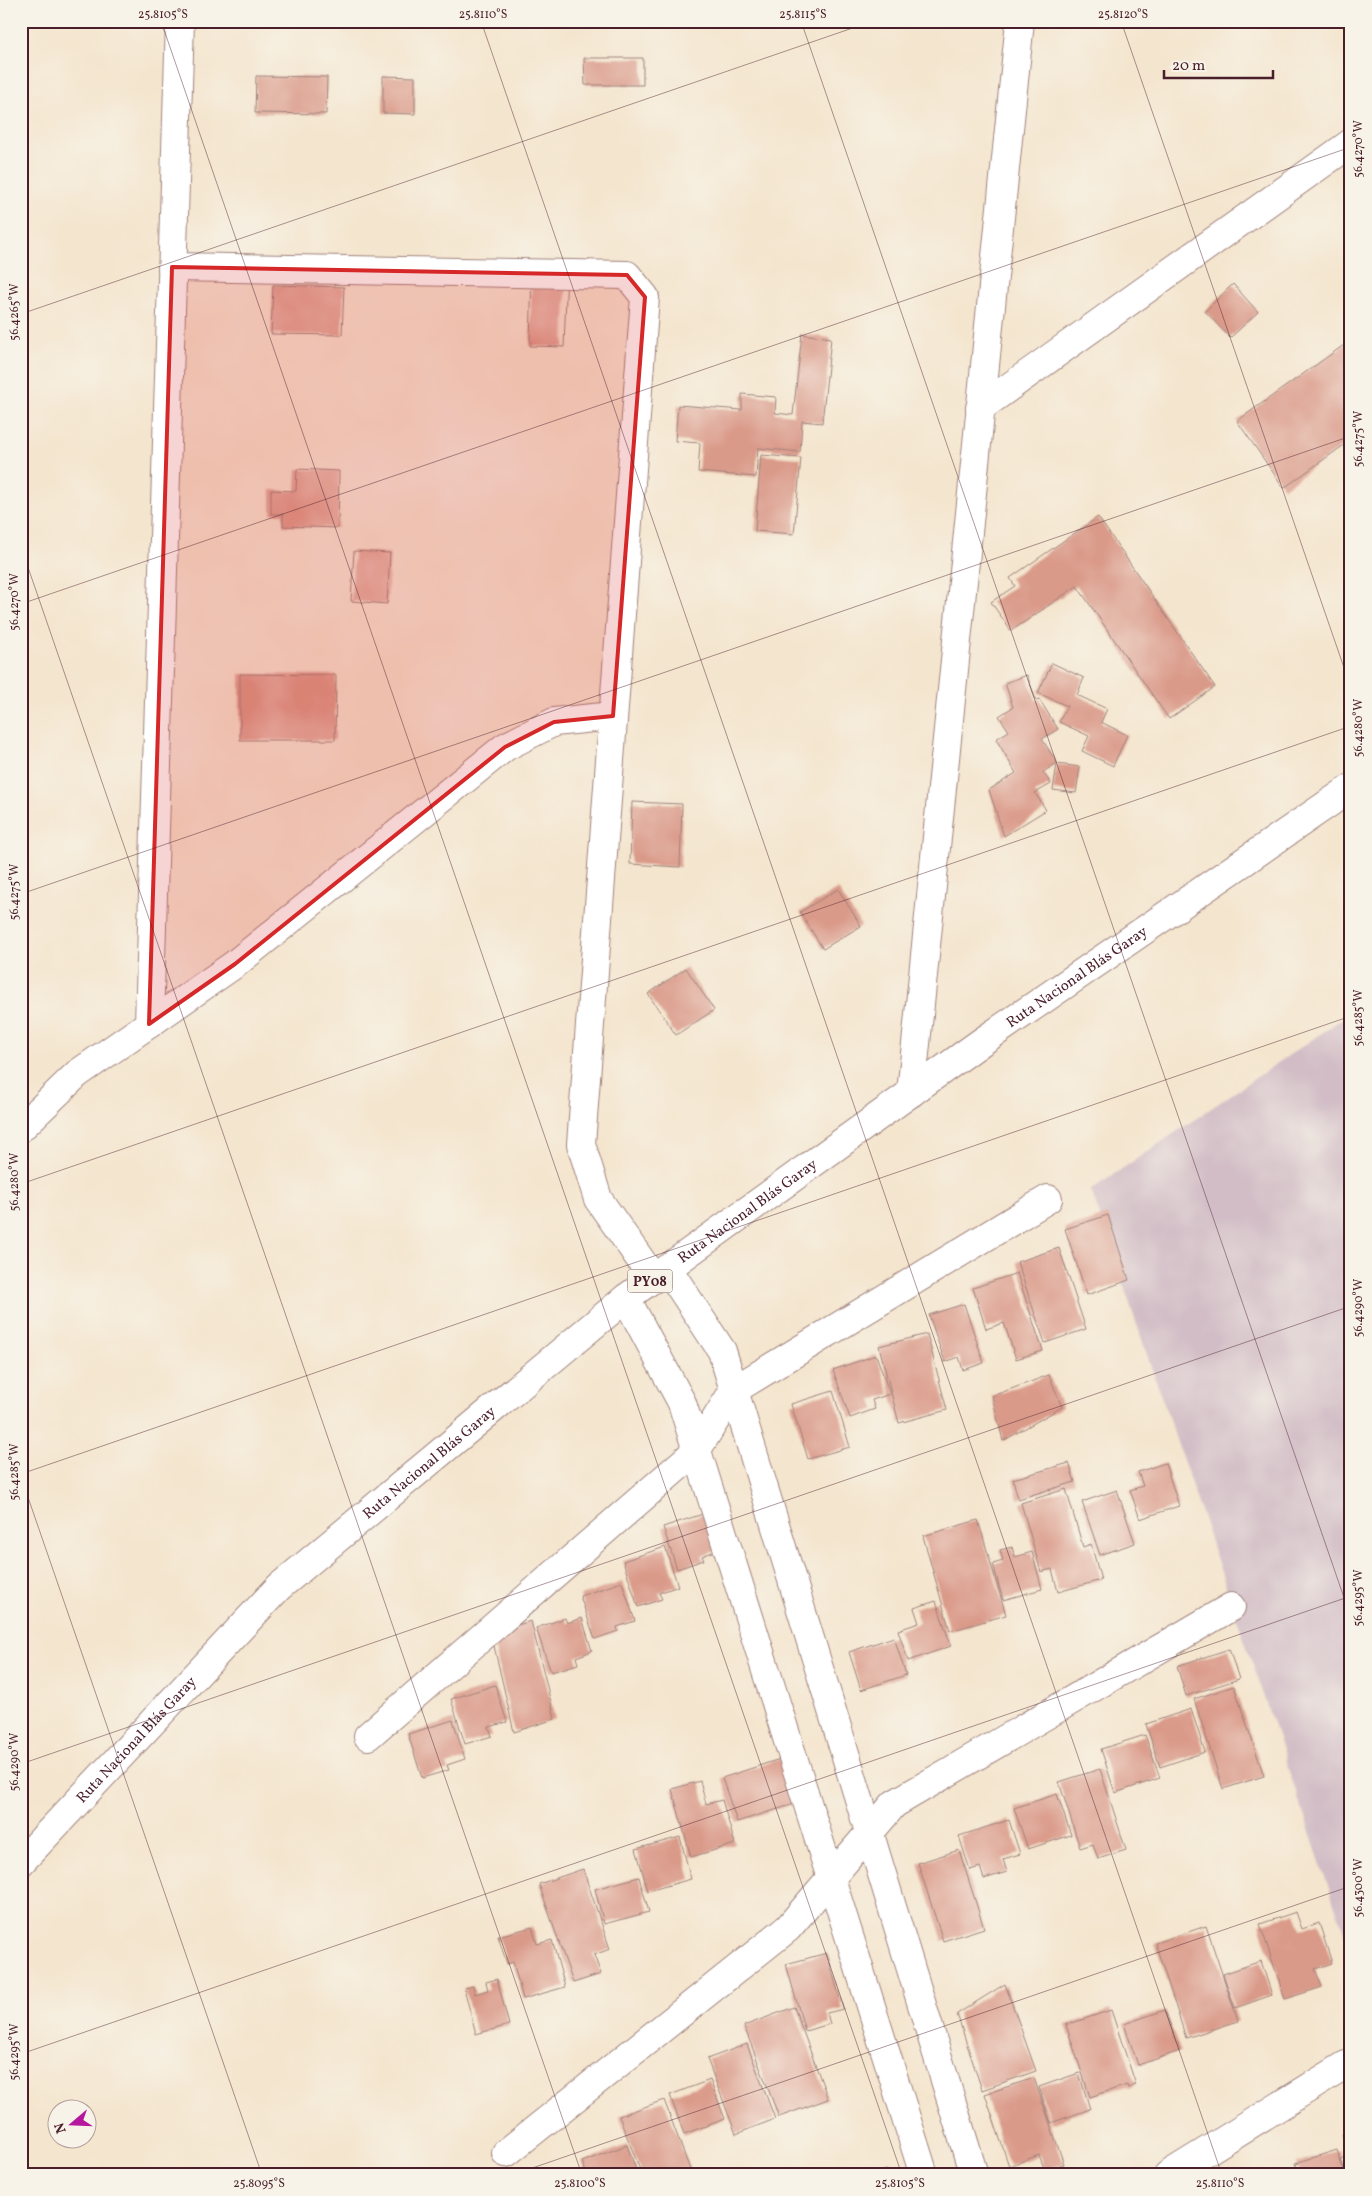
<svg xmlns="http://www.w3.org/2000/svg" width="1372" height="2196" font-family="Vollkorn,serif">
<style>
.industrial{fill:#d2bdc6}
.building{fill:#da9a89}
.lines{fill:none;stroke-linecap:round;stroke-linejoin:round}
.minor-casing{stroke:#9f827c;stroke-width:30}
.trunk-casing{stroke:#9f827c;stroke-width:30}
.minor{stroke:#fff;stroke-width:28}
.trunk{stroke:#fff;stroke-width:28}
.marked{fill:#d62828;fill-opacity:0.2;stroke:#d62828;stroke-width:4;stroke-linejoin:round}
.ticks{fill:none;stroke:#4a1f2b;stroke-width:1;stroke-opacity:0.45}
.labels{text-anchor:middle;stroke-width:4;stroke-linejoin:round;paint-order:stroke}
.shield{fill:#f7f3e8;stroke:#7e5f64;stroke-width:1}
.shield-label{font-size:14px;font-weight:bold;fill:#4a1f2b}
.street-label{font-size:15px;fill:#4a1f2b;stroke:#f7f3e8}
.neatline{fill:none;stroke:#4a1f2b;stroke-width:2}
.ticks-label{font-size:12px;text-anchor:middle;fill:#4a1f2b}
</style>
<rect width="100%" height="100%" fill="#f7f3e8"/>
<filter id="ink" filterUnits="userSpaceOnUse"><feTurbulence type="fractalNoise" baseFrequency=".02" numOctaves="2"/><feDisplacementMap in="SourceGraphic" scale="10" xChannelSelector="R" yChannelSelector="G"/><feConvolveMatrix kernelMatrix="1 2 1 2 8 2 1 2 1" color-interpolation-filters="sRGB"/></filter>
<filter id="wash" filterUnits="userSpaceOnUse"><feTurbulence type="fractalNoise" baseFrequency=".0096" numOctaves="4" result="noise"/><feDisplacementMap in="SourceGraphic" scale="20" xChannelSelector="R" yChannelSelector="G"/><feGaussianBlur stdDeviation="1.12" result="paint"/><feColorMatrix in="noise" values="0 0 0 0 0 0 0 0 0 0 0 0 0 0 0 0 0 1.4 0 .05"/><feComposite in="paint" operator="in"/></filter>
<g filter="url(#wash)">
<rect width="100%" height="100%" fill="#f4e5ce"/>
<polygon class="industrial" points="1351,1013 1351,1953 1091,1190"/>
<g id="blocks">
<g class="building">
<polygon points="584,58 643,58 643,85 585,85"/>
<polygon points="256,76 327,77 326,114 255,113"/>
<polygon points="383,76 415,77 415,114 383,113"/>
<polygon points="532,269 567,270 564,347 530,346"/>
<polygon points="1233,284 1258,312 1230,338 1205,311"/>
<polygon points="273,285 344,287 342,335 271,334"/>
<polygon points="802,334 831,338 822,423 802,421 800,452 758,448 756,477 698,472 700,443 675,441 678,405 742,410 742,394 776,397 775,413 793,415"/>
<polygon points="1351,340 1351,440 1284,488 1237,421"/>
<polygon points="761,455 801,458 794,534 755,531"/>
<polygon points="297,469 339,471 338,528 283,526 283,514 271,514 271,490 296,491"/>
<polygon points="1098,517 1215,687 1169,719 1077,586 1011,631 991,602 1015,586 1010,578"/>
<polygon points="354,551 390,553 387,604 351,601"/>
<polygon points="1052,663 1084,678 1077,695 1107,709 1101,722 1127,735 1113,766 1082,751 1089,736 1059,722 1067,706 1038,693"/>
<polygon points="240,674 336,675 335,740 240,740"/>
<polygon points="1027,675 1036,700 1039,699 1058,729 1042,739 1057,763 1043,772 1051,784 1035,793 1046,810 1004,836 989,790 1016,773 996,739 1009,731 999,716 1013,707 1005,683"/>
<polygon points="1057,764 1080,767 1076,793 1053,790"/>
<polygon points="632,802 682,804 680,867 630,864"/>
<polygon points="838,889 861,926 823,949 800,912"/>
<polygon points="686,968 714,1010 676,1035 648,994"/>
<polygon points="1108,1215 1129,1280 1087,1295 1065,1229"/>
<polygon points="1059,1248 1086,1329 1045,1343 1017,1262"/>
<polygon points="1017,1273 1043,1351 1016,1359 1004,1323 986,1329 973,1288"/>
<polygon points="964,1304 984,1363 963,1370 959,1357 945,1362 929,1315"/>
<polygon points="927,1334 947,1410 899,1423 879,1346"/>
<polygon points="876,1355 890,1394 872,1400 875,1409 850,1418 833,1370"/>
<polygon points="1049,1375 1062,1407 1003,1441 992,1396"/>
<polygon points="833,1391 850,1447 808,1459 791,1404"/>
<polygon points="1069,1463 1075,1482 1018,1499 1013,1479"/>
<polygon points="1165,1463 1179,1506 1140,1519 1130,1490 1143,1486 1138,1472"/>
<polygon points="1066,1489 1083,1547 1091,1544 1101,1580 1058,1592 1052,1569 1041,1572 1021,1503"/>
<polygon points="1117,1490 1135,1543 1100,1555 1082,1502"/>
<polygon points="706,1513 718,1550 702,1556 704,1560 677,1569 663,1527"/>
<polygon points="978,1520 1006,1615 950,1631 923,1536"/>
<polygon points="665,1547 678,1586 659,1593 662,1599 638,1607 623,1561"/>
<polygon points="1012,1547 1015,1557 1032,1552 1042,1589 1003,1600 993,1564 1003,1561 1000,1550"/>
<polygon points="622,1582 635,1621 617,1627 618,1631 595,1639 580,1596"/>
<polygon points="936,1601 951,1646 908,1661 898,1630 919,1623 914,1608"/>
<polygon points="565,1618 567,1623 582,1618 592,1651 576,1657 578,1664 551,1672 536,1628"/>
<polygon points="531,1621 555,1719 514,1732 491,1633"/>
<polygon points="894,1637 906,1675 861,1690 849,1652"/>
<polygon points="1229,1649 1239,1679 1186,1696 1177,1666"/>
<polygon points="495,1685 507,1722 489,1727 492,1736 465,1744 451,1699"/>
<polygon points="1234,1686 1264,1776 1223,1789 1194,1699"/>
<polygon points="1191,1709 1205,1752 1160,1767 1146,1724"/>
<polygon points="453,1720 465,1759 447,1765 449,1770 422,1778 408,1734"/>
<polygon points="1145,1735 1160,1778 1115,1793 1101,1749"/>
<polygon points="783,1758 797,1803 737,1822 722,1778"/>
<polygon points="1100,1769 1126,1850 1098,1859 1093,1844 1080,1848 1059,1782"/>
<polygon points="700,1781 706,1804 722,1800 735,1844 691,1857 672,1789"/>
<polygon points="1057,1794 1071,1835 1028,1849 1014,1808"/>
<polygon points="1009,1820 1020,1854 1003,1859 1007,1872 984,1879 980,1867 970,1870 959,1836"/>
<polygon points="680,1837 691,1879 648,1891 636,1849"/>
<polygon points="959,1850 984,1928 943,1941 918,1863"/>
<polygon points="583,1869 610,1949 594,1955 601,1974 573,1983 539,1884"/>
<polygon points="639,1877 649,1912 604,1924 595,1889"/>
<polygon points="1296,1912 1302,1929 1319,1923 1332,1963 1315,1969 1322,1987 1285,1999 1260,1924"/>
<polygon points="1206,1926 1238,2021 1186,2038 1155,1943"/>
<polygon points="532,1927 537,1944 552,1940 565,1987 523,1999 513,1962 507,1964 498,1936"/>
<polygon points="827,1953 843,2009 827,2013 830,2024 805,2031 786,1964"/>
<polygon points="1261,1961 1272,1995 1235,2008 1223,1974"/>
<polygon points="497,1979 509,2025 476,2034 464,1988 473,1986 475,1994 488,1990 486,1982"/>
<polygon points="1005,1984 1036,2071 982,2090 957,2014"/>
<polygon points="794,2007 828,2099 779,2117 744,2026"/>
<polygon points="1111,2010 1136,2085 1128,2088 1127,2085 1090,2097 1066,2025"/>
<polygon points="1165,2010 1180,2051 1138,2065 1124,2024"/>
<polygon points="747,2044 775,2119 736,2134 707,2059"/>
<polygon points="1079,2073 1090,2109 1051,2123 1039,2087"/>
<polygon points="1034,2078 1064,2164 1045,2170 1039,2155 1009,2166 985,2094"/>
<polygon points="710,2080 725,2119 684,2134 670,2095"/>
<polygon points="664,2100 692,2175 642,2175 619,2116"/>
<polygon points="1351,2131 1351,2175 1346,2175 1341,2160 1349,2157 1342,2134"/>
<polygon points="627,2145 638,2175 587,2175 582,2162"/>
<polygon points="1337,2150 1345,2175 1300,2175 1296,2163"/>
<polygon points="887,2170 889,2175 873,2175 873,2174"/>
</g>
</g>
</g>
<g filter="url(#ink)">
<use href="#blocks" fill-opacity="0" stroke="#9f827c" stroke-width="1"/>
<g class="lines">
<defs>
<g id="minor">
<polyline points="172,267 627,275 645,297 581,1144 598,1199 654,1279"/>
<polyline points="980,408 1351,143"/>
<polyline points="149,1024 180,21"/>
<polyline points="911,1093 1020,21"/>
<polyline points="21,1128 77,1074 235,964 505,747 554,722 613,716"/>
<polyline points="668,1269 722,1351 974,2175"/>
<polyline points="626,1298 682,1403 924,2175"/>
<polyline points="368,1736 696,1451 734,1390 1048,1199"/>
<polyline points="506,2153 788,1928 894,1804 1231,1607"/>
<polyline points="1168,2175 1346,2065"/>
</g>
<g id="trunk">
<path id="s1" d="M 21,1862 L 279,1587 L 626,1298 L 980,1043 L 1351,788"/>
</g>
</defs>
<use href="#minor" class="minor-casing"/>
<use href="#trunk" class="trunk-casing"/>
<use href="#minor" class="minor"/>
<use href="#trunk" class="trunk"/>
</g>
</g>
<path class="marked" d="M 172,267 L 627,275 L 645,297 L 613,716 L 554,722 L 505,747 L 235,964 L 149,1024 Z"/>
<path class="ticks" d="M 161,21 L 902,2175M 481,21 L 1222,2175M 801,21 L 1351,1618M 1121,21 L 1351,688M 21,25 L 31,21M 21,314 L 873,21M 21,547 L 582,2175M 21,604 L 1351,147M 21,894 L 1351,436M 21,1184 L 1351,726M 21,1474 L 1351,1016M 21,1477 L 262,2175M 21,1764 L 1351,1306M 21,2054 L 1351,1596M 512,2175 L 1351,1886"/>
<g class="labels">
<rect class="shield" x="627.5" y="1269.5" width="45" height="23" rx="4"/>
<g class="shield-label">
<text x="650" y="1286">PY08</text>
</g>
<g class="street-label">
<text dy="5" stroke="none"><textPath href="#s1" startOffset="1382">Ruta Nacional Blás Garay</textPath></text>
<text dy="5" stroke="none"><textPath href="#s1" startOffset="978">Ruta Nacional Blás Garay</textPath></text>
<text dy="5" stroke="none"><textPath href="#s1" startOffset="572">Ruta Nacional Blás Garay</textPath></text>
<text dy="5" stroke="none"><textPath href="#s1" startOffset="168">Ruta Nacional Blás Garay</textPath></text>
</g>
</g>
<rect width="1372" height="2196" fill="none" stroke="#f7f3e8" stroke-width="55"/>
<g transform="translate(72 2124) rotate(251)"><circle r="24" fill="#f7f3e8" stroke="#b29e9c"/>
<path d="M0-4L9 19L0 12L-9 19Z" fill="#b5179e"/>
<text y="-8" font-size="14" font-weight="bold" text-anchor="middle" fill="#4a1f2b">N</text>
</g>
<path d="M1164 70v8h109v-8" fill="none" stroke="#4a1f2b" stroke-width="2.5"/>
<text x="1172" y="70" font-size="15" fill="#4a1f2b" stroke="#f7f3e8" stroke-width="4" paint-order="stroke">20 m</text>
<rect x="28" y="28" width="1316" height="2140" class="neatline"/>
<g class="ticks-label">
<text x="163" y="18">25.8105°S</text>
<text x="483" y="18">25.8110°S</text>
<text x="803" y="18">25.8115°S</text>
<text x="1123" y="18">25.8120°S</text>
<text transform="translate(1358 149) rotate(-90)" y="4">56.4270°W</text>
<text transform="translate(14 312) rotate(-90)" y="4">56.4265°W</text>
<text transform="translate(1358 439) rotate(-90)" y="4">56.4275°W</text>
<text transform="translate(14 602) rotate(-90)" y="4">56.4270°W</text>
<text transform="translate(1358 728) rotate(-90)" y="4">56.4280°W</text>
<text transform="translate(14 892) rotate(-90)" y="4">56.4275°W</text>
<text transform="translate(1358 1018) rotate(-90)" y="4">56.4285°W</text>
<text transform="translate(14 1182) rotate(-90)" y="4">56.4280°W</text>
<text transform="translate(1358 1308) rotate(-90)" y="4">56.4290°W</text>
<text transform="translate(14 1472) rotate(-90)" y="4">56.4285°W</text>
<text transform="translate(1358 1598) rotate(-90)" y="4">56.4295°W</text>
<text transform="translate(14 1762) rotate(-90)" y="4">56.4290°W</text>
<text transform="translate(1358 1888) rotate(-90)" y="4">56.4300°W</text>
<text transform="translate(14 2052) rotate(-90)" y="4">56.4295°W</text>
<text x="259" y="2187">25.8095°S</text>
<text x="580" y="2187">25.8100°S</text>
<text x="900" y="2187">25.8105°S</text>
<text x="1220" y="2187">25.8110°S</text>
</g>
</svg>
